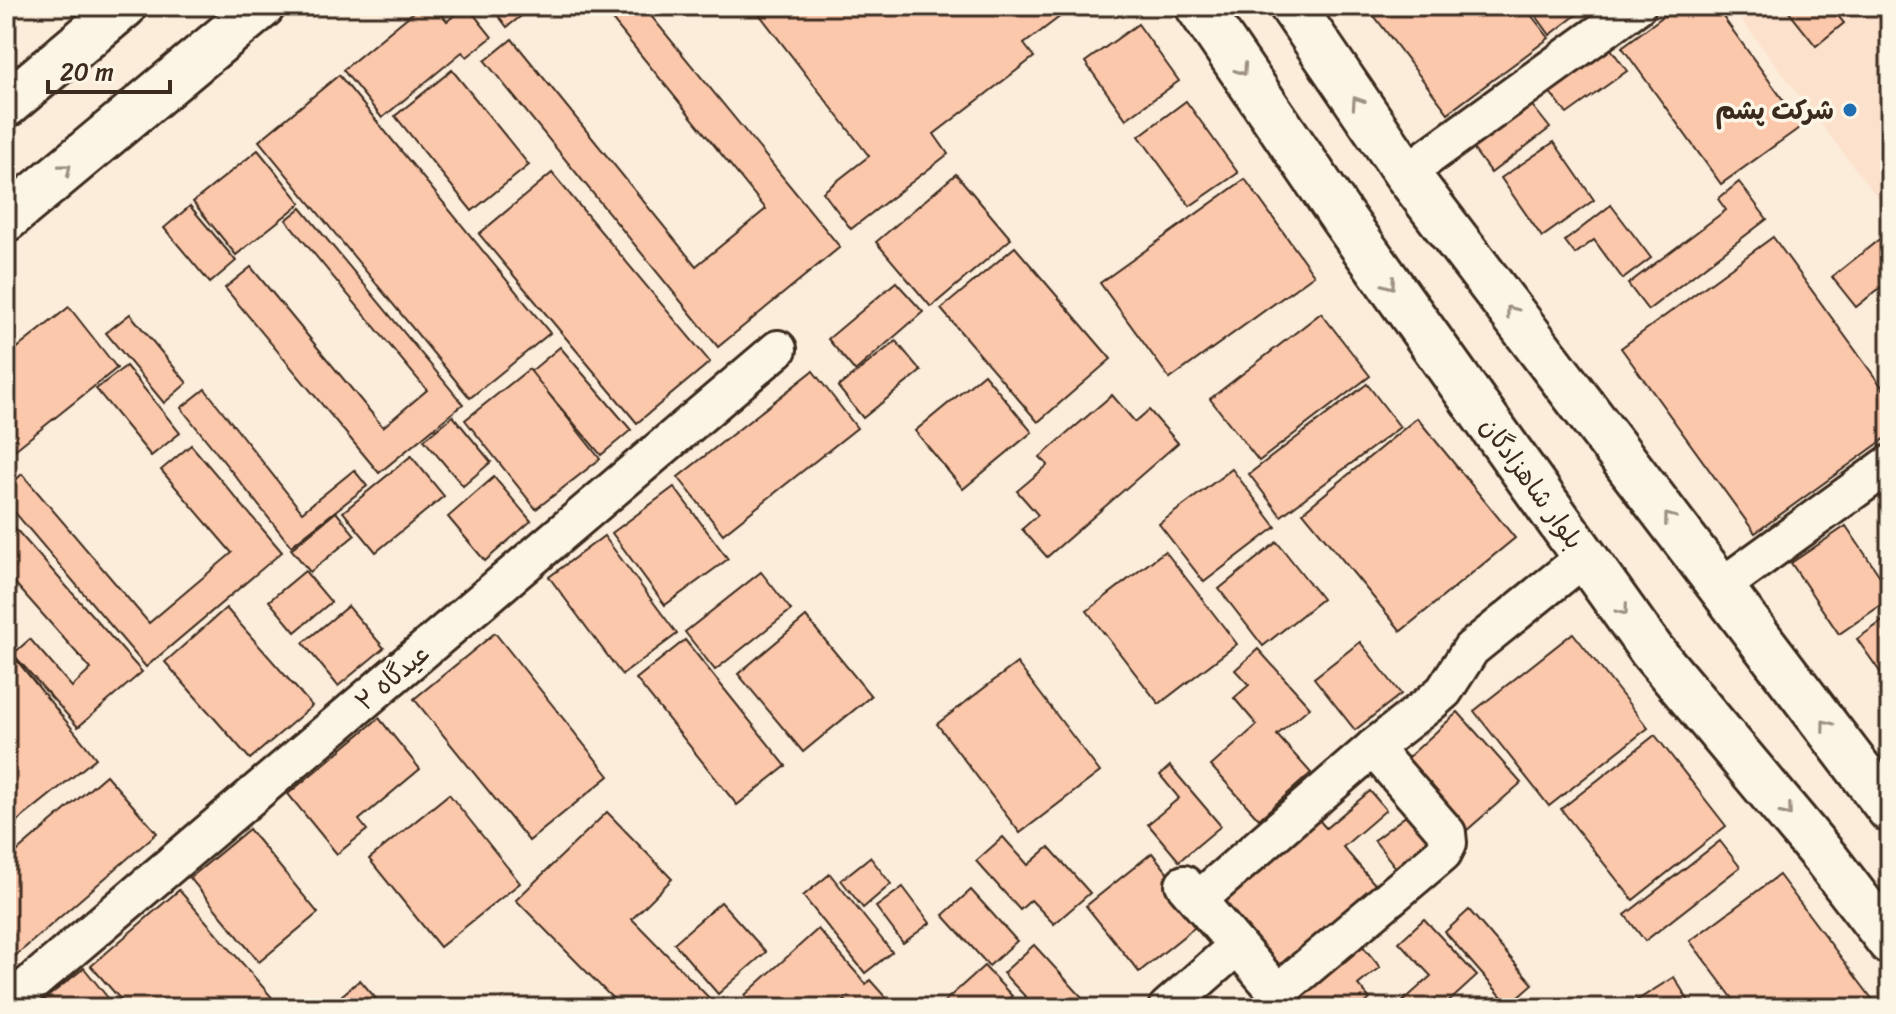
<svg xmlns="http://www.w3.org/2000/svg" width="1896" height="1014" font-family="Sriracha,'Playpen Sans Arabic',sans-serif">
<style>
.built{fill:#fce1cc}
.building{fill:#fcc8ac;stroke:#3b2a1e;stroke-width:2}
.lines{fill:none;stroke-linecap:round;stroke-linejoin:round}
.street-casing{stroke:#3b2a1e;stroke-width:42}
.secondary-casing{stroke:#3b2a1e;stroke-width:50}
.primary-casing{stroke:#3b2a1e;stroke-width:50}
.street{stroke:#fcf5e5;stroke-width:36}
.secondary{stroke:#fcf5e5;stroke-width:44}
.primary{stroke:#fcf5e5;stroke-width:44}
.oneway{stroke:#9c9082}
.poi-dot{fill:#1f6fb2;stroke:#fcf5e5;stroke-width:3}
.labels{text-anchor:middle;stroke-width:7;stroke-linejoin:round;paint-order:stroke}
.poi-label{font-size:26px;font-weight:bold;fill:#3b2a1e;stroke:#fcf5e5;text-anchor:end}
.street-label{font-size:26px;fill:#3b2a1e;stroke:#fcf5e5}
</style>
<rect width="100%" height="100%" fill="#fcecda"/>
<filter id="ink" filterUnits="userSpaceOnUse"><feTurbulence type="fractalNoise" baseFrequency=".0125" numOctaves="2"/><feDisplacementMap in="SourceGraphic" scale="16" xChannelSelector="R" yChannelSelector="G"/><feConvolveMatrix kernelMatrix="1 2 1 2 8 2 1 2 1" color-interpolation-filters="sRGB"/></filter>
<g filter="url(#ink)">
<polygon class="built" points="1731,6 1890,6 1890,214"/>
<g class="building">
<polygon points="421,6 435,6 447,21 467,6 492,37 467,57 462,52 382,118 343,70"/>
<polygon points="491,6 534,6 507,27"/>
<polygon points="601,6 643,6 840,247 718,347 485,61 512,39 696,266 766,209"/>
<polygon points="753,6 857,6 862,13 871,6 1074,6 1024,44 1034,57 934,134 948,154 851,229 823,192 869,156"/>
<polygon points="1372,6 1524,6 1549,38 1448,113 1369,9"/>
<polygon points="1529,6 1588,6 1550,35"/>
<polygon points="1677,6 1715,6 1802,126 1721,184 1622,47"/>
<polygon points="1787,6 1830,6 1844,23 1816,46 1785,7"/>
<polygon points="1138,24 1179,81 1126,119 1085,62"/>
<polygon points="1606,42 1627,71 1567,114 1545,86"/>
<polygon points="452,70 529,165 472,211 395,116"/>
<polygon points="339,75 550,333 470,398 259,141"/>
<polygon points="1527,99 1550,128 1491,173 1469,143"/>
<polygon points="1186,101 1238,173 1190,206 1139,136"/>
<polygon points="1554,142 1594,200 1542,237 1501,178"/>
<polygon points="258,150 301,203 236,255 193,202"/>
<polygon points="552,173 710,362 637,423 479,234"/>
<polygon points="956,174 1011,239 931,307 876,242"/>
<polygon points="1245,179 1314,275 1170,379 1100,283"/>
<polygon points="1739,182 1767,219 1648,310 1628,284 1726,210 1718,199"/>
<polygon points="1611,205 1651,258 1623,279 1594,240 1575,254 1565,241"/>
<polygon points="190,206 236,261 210,283 164,228"/>
<polygon points="301,208 463,404 379,473 225,288 251,267 383,427 427,390 286,220"/>
<polygon points="1887,233 1890,237 1890,280 1856,307 1832,277"/>
<polygon points="1773,237 1890,398 1890,435 1755,533 1621,348"/>
<polygon points="1015,247 1111,359 1038,422 941,309"/>
<polygon points="896,282 923,312 855,371 828,339"/>
<polygon points="69,307 117,368 6,457 6,357"/>
<polygon points="1321,313 1370,376 1259,461 1210,399"/>
<polygon points="130,314 187,383 164,403 106,333"/>
<polygon points="896,341 921,371 863,418 838,387"/>
<polygon points="560,347 631,430 601,455 530,372"/>
<polygon points="126,366 180,433 151,456 96,389"/>
<polygon points="529,369 600,459 536,509 465,420"/>
<polygon points="813,371 857,428 723,534 678,477"/>
<polygon points="984,374 1032,432 963,489 915,431"/>
<polygon points="1367,384 1400,427 1281,516 1249,474"/>
<polygon points="205,389 302,512 354,470 367,486 291,546 181,408"/>
<polygon points="1112,395 1135,422 1149,410 1178,443 1047,557 1022,529 1038,515 1017,491 1048,465 1040,457"/>
<polygon points="453,416 491,462 463,486 424,440"/>
<polygon points="1417,418 1515,538 1401,631 1303,512"/>
<polygon points="191,445 282,552 146,667 6,502 6,489 22,474 149,623 232,553 161,470"/>
<polygon points="411,456 444,496 376,552 343,512"/>
<polygon points="1232,469 1276,527 1204,582 1159,524"/>
<polygon points="494,477 531,521 485,561 448,517"/>
<polygon points="674,487 728,559 665,605 612,533"/>
<polygon points="336,512 355,535 310,572 291,549"/>
<polygon points="6,518 142,672 78,727 13,654 30,639 72,687 91,669 6,573"/>
<polygon points="1846,526 1890,591 1890,599 1839,634 1791,563"/>
<polygon points="604,536 677,634 622,675 549,577"/>
<polygon points="1277,542 1322,599 1263,646 1219,589"/>
<polygon points="1165,551 1237,644 1159,704 1087,611"/>
<polygon points="305,571 331,602 295,632 269,601"/>
<polygon points="761,572 791,610 715,670 685,632"/>
<polygon points="348,606 384,648 338,686 303,643"/>
<polygon points="226,608 312,706 250,759 165,662"/>
<polygon points="1890,616 1890,686 1857,639"/>
<polygon points="806,617 871,696 803,752 738,674"/>
<polygon points="495,633 609,776 529,841 414,699"/>
<polygon points="1573,633 1648,728 1549,806 1474,711"/>
<polygon points="685,640 786,766 737,805 636,679"/>
<polygon points="1360,642 1401,694 1355,730 1314,678"/>
<polygon points="6,647 96,758 14,824 6,814"/>
<polygon points="1258,649 1310,707 1277,735 1311,773 1259,819 1211,766 1257,725 1234,698 1249,685 1235,670"/>
<polygon points="1017,663 1100,772 1020,833 937,724"/>
<polygon points="1458,712 1521,783 1466,831 1404,761"/>
<polygon points="379,718 420,769 359,820 367,830 337,854 288,794"/>
<polygon points="1655,735 1726,826 1633,900 1561,809"/>
<polygon points="1170,766 1221,826 1179,861 1148,824 1179,798 1160,775"/>
<polygon points="106,775 157,833 6,964 6,861"/>
<polygon points="1370,791 1386,810 1343,847 1379,889 1278,977 1210,899 1311,811 1326,828"/>
<polygon points="449,794 520,883 440,947 369,859"/>
<polygon points="607,812 672,879 632,919 719,1008 622,1008 516,900"/>
<polygon points="1411,812 1434,841 1397,869 1374,840"/>
<polygon points="249,829 318,913 259,962 190,878"/>
<polygon points="1003,837 1028,865 1049,847 1090,893 1054,924 1031,900 1020,910 976,861"/>
<polygon points="1720,841 1740,867 1645,941 1625,915"/>
<polygon points="1152,853 1205,919 1139,972 1086,906"/>
<polygon points="870,857 891,884 863,908 841,880"/>
<polygon points="830,874 892,952 865,973 803,896"/>
<polygon points="1779,875 1879,1008 1740,1008 1690,941"/>
<polygon points="903,887 930,923 903,943 876,907"/>
<polygon points="179,890 281,1008 128,1008 91,966"/>
<polygon points="971,890 1017,941 989,966 943,915"/>
<polygon points="721,902 766,952 718,994 674,943"/>
<polygon points="1469,910 1533,984 1509,1005 1445,932"/>
<polygon points="1424,919 1477,976 1442,1008 1406,1008 1401,1003 1431,976 1399,942"/>
<polygon points="818,929 866,984 870,980 895,1008 852,1008 845,1000 836,1008 757,1008 745,995"/>
<polygon points="1356,938 1380,967 1358,985 1370,999 1360,1008 1310,1008 1294,989"/>
<polygon points="1034,945 1092,1008 1036,1008 1003,973"/>
<polygon points="984,966 1012,996 1004,1003 1008,1008 937,1008"/>
<polygon points="84,968 116,1008 52,1008 45,999"/>
<polygon points="1674,977 1693,1008 1625,1008"/>
<polygon points="360,980 384,1008 327,1008"/>
<polygon points="1203,991 1219,1008 1185,1008"/>
<polygon points="1294,996 1304,1008 1279,1008"/>
</g>
<g class="lines">
<defs>
<g id="street">
<polyline points="1406,173 1637,6"/>
<polyline points="1721,587 1890,464"/>
<polyline points="1184,884 1270,984 1275,988 1284,987 1443,853 1448,843 1447,833 1373,748"/>
<polyline points="1198,900 1373,748 1428,705 1444,691 1471,649 1585,557"/>
<polyline points="6,1005 778,349"/>
<polyline points="1167,1008 1237,946"/>
</g>
<g id="secondary">
<polyline points="1198,6 1344,220 1652,651 1827,860 1890,942"/>
<polyline points="1292,6 1406,173 1890,810"/>
</g>
<g id="primary">
<polyline points="6,105 124,6"/>
<polyline points="6,219 262,6"/>
</g>
</defs>
<use href="#street" class="street-casing"/>
<use href="#secondary" class="secondary-casing"/>
<use href="#primary" class="primary-casing"/>
<use href="#street" class="street"/>
<use href="#secondary" class="secondary"/>
<use href="#primary" class="primary"/>
</g>
<defs><path id="oneway-chevron" d="M-2-3.5L2.5 0L-2 3.5" fill="none" stroke-width="1.6" stroke-linecap="round" stroke-linejoin="round" transform="scale(2)"/></defs>
<g class="oneway">
<use href="#oneway-chevron" transform="translate(1242 70) rotate(56)"/>
<use href="#oneway-chevron" transform="translate(1357 102) rotate(-124)"/>
<use href="#oneway-chevron" transform="translate(66 169) rotate(-40)"/>
<use href="#oneway-chevron" transform="translate(1390 284) rotate(54)"/>
<use href="#oneway-chevron" transform="translate(1511 311) rotate(-127)"/>
<use href="#oneway-chevron" transform="translate(1669 518) rotate(-127)"/>
<use href="#oneway-chevron" transform="translate(1623 610) rotate(54)"/>
<use href="#oneway-chevron" transform="translate(1826 725) rotate(-127)"/>
<use href="#oneway-chevron" transform="translate(1787 811) rotate(50)"/>
</g>
</g>
<circle class="poi-dot" cx="1850" cy="110" r="8"/>
<g class="labels">
<g class="poi-label">
<text x="1834" y="119">شرکت پشم</text>
</g>
<g class="street-label">
<text transform="translate(1532 483) rotate(54)" y="9">بلوار شاهزادگان</text>
<text transform="translate(392 677) rotate(-40)" y="9">عیدگاه ۲</text>
</g>
</g>
<rect width="1896" height="1014" fill="none" stroke="#fcf5e5" stroke-width="32"/>
<rect x="16" y="16" width="1864" height="982" fill="none" stroke="#3b2a1e" stroke-width="3" filter="url(#ink)"/>
<path d="M48 80v12h122v-12" fill="none" stroke="#3b2a1e" stroke-width="4"/>
<text x="60" y="80" font-size="24" fill="#3b2a1e" stroke="#fcf5e5" stroke-width="6" paint-order="stroke">20 m</text>
</svg>
